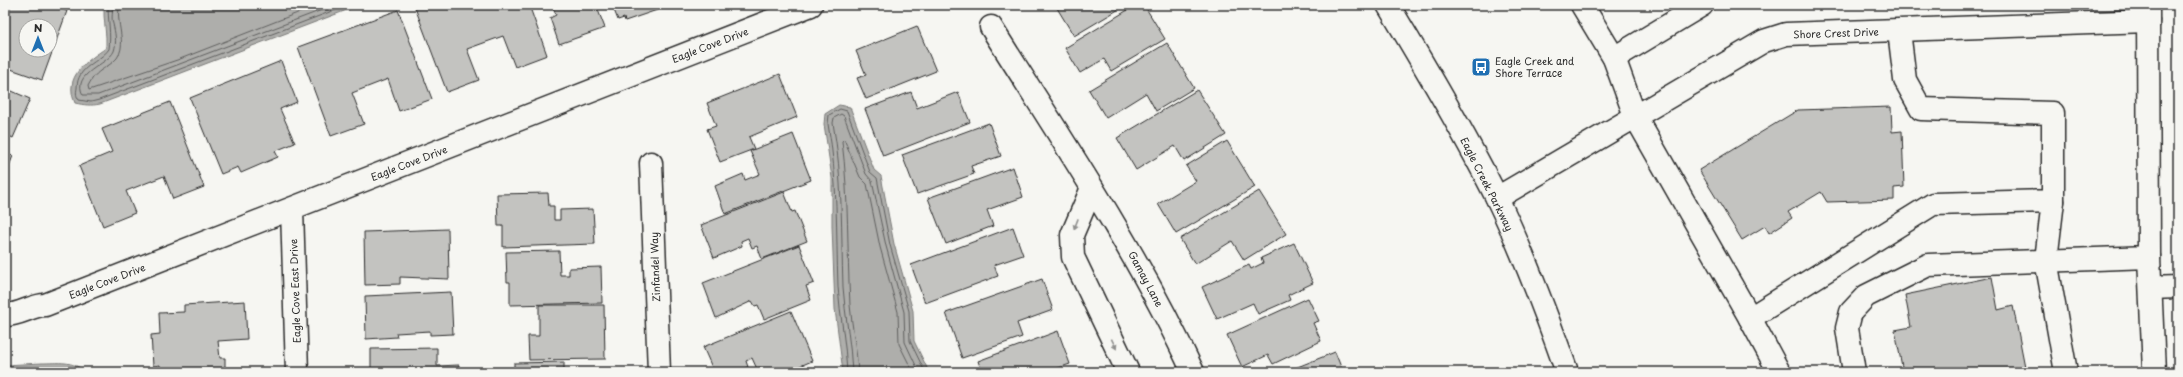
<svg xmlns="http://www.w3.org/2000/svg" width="2183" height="377" font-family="'Playpen Sans',sans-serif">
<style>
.water{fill:#aeaeab;stroke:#7a7a78}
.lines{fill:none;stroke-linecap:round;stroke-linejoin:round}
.shore{stroke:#5f5f5e;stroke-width:1}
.building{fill:#c3c3c0;stroke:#2b2b2b;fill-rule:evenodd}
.minor-casing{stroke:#2b2b2b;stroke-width:25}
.major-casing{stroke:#2b2b2b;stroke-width:25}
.minor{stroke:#f6f6f2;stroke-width:22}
.major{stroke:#f6f6f2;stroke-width:22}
.oneway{fill:#90908e}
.labels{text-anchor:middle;stroke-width:4;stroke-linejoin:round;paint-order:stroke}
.street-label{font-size:10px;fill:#2b2b2b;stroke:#f6f6f2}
.poi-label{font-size:10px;fill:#2b2b2b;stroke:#f6f6f2;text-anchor:start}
</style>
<rect width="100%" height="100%" fill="#f6f6f2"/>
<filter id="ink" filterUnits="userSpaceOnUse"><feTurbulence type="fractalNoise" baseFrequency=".025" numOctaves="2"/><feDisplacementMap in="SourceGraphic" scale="8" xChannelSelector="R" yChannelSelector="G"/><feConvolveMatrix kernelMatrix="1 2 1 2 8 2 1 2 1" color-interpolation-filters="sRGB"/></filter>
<g filter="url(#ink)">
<g class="water">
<path d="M 104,5 L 360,5 L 100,104 C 91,106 84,105 75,103 C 63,76 87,61 106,48 C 107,33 103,20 104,5 Z"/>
<polygon points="839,105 850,107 874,170 881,176 894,244 913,311 914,341 929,372 843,372 835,309 832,226 832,178 824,124 825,114"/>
<path d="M 42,363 C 58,363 73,360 85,372 L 5,372 L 5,365 Z"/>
</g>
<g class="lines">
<g class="shore">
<path d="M 108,5 C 108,20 111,34 109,49 C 99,63 77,66 77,88 C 76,93 76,96 79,100 L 91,102 L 99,100 L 348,5"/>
<path d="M 113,5 C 113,11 111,18 113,24 C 115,32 117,42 114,51 C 108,65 71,73 83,95 L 98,95 L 335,5"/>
<path d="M 119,5 C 119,10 118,16 119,21 C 120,32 125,47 117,58 C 106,70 97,68 88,86 L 89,90 L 180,59 L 318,5"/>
<polyline points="5,369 70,367 79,372"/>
<path d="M 847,372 C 846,344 840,316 838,287 C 836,233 838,178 828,124 L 829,115 L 840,109 L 847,111 L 870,172 L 877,178 L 890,245 L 909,311 L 910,341 L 925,372"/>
<path d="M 852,372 C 851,344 845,316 843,287 C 841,232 843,177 833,123 L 834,118 L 841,114 L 844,116 L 866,174 L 872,181 L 886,246 L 904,312 L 905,342 L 919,372"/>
<path d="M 858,372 C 857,350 852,328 850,305 C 847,251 849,196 842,141 L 844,139 L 860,177 L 867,184 L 880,247 L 898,312 L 899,344 L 913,372"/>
</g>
</g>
<g class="building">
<path d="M 5,5 L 51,5 L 67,11 L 42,80 L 5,67 ZM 26,26 L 50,26 L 50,50 L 26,50 Z"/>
<polygon points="414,5 529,5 547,55 515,67 503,36 467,49 479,80 447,92"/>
<polygon points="552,5 596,5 605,28 559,44 550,18 556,15"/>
<polygon points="612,5 665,5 666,7 625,21 624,18 618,20"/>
<polygon points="1061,5 1126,5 1074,36 1057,8"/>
<polygon points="1136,5 1144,5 1165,39 1111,71 1104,59 1080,73 1065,48"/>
<polygon points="398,10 432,99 399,111 388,79 352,93 364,124 331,136 298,47"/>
<polygon points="917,26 936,71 866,99 857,78 866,75 856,51"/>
<polygon points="1167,43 1194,88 1156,111 1146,93 1106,118 1089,90"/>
<polygon points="281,61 297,102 280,109 295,143 275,151 278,157 241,173 238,167 221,174 190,98"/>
<polygon points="780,74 797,117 749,137 754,149 720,162 707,129 716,126 707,103"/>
<polygon points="5,88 30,99 13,138 5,134"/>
<polygon points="1197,90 1226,135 1184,161 1175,146 1136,170 1117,138"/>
<polygon points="911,92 917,108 958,92 970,122 883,156 865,109"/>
<polygon points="170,102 204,187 173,199 164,176 126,191 135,213 103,226 79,166 112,152 102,129"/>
<polygon points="1891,107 1892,132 1902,131 1904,187 1894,188 1894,200 1827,202 1821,192 1788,212 1792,218 1769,233 1765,226 1742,240 1699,170 1798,110"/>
<polygon points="989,123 1001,156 971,166 974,174 917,194 902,155"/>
<polygon points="793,134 811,180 725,214 715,186 743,174 745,180 760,174 750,151"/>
<polygon points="1227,141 1255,187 1176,234 1158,204 1196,181 1186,166"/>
<polygon points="5,153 13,156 5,176"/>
<polygon points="1013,167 1023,197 987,210 993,226 946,244 928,198"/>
<polygon points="1259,191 1286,234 1244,260 1232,241 1195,264 1180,239"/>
<polygon points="784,192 792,212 795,211 807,241 762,259 757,246 752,248 748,238 741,241 742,246 714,258 701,225"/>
<polygon points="548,193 549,206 554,206 554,220 560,220 560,210 593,209 595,244 503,247 503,226 498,226 497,194"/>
<polygon points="1013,227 1023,255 994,265 998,276 925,303 911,265"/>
<polygon points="448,229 449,279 400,277 400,284 365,285 364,232"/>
<polygon points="1294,243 1313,283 1288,295 1290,300 1258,314 1253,303 1217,319 1202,287 1249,265 1251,269 1263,263 1261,258"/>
<polygon points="799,245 814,283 806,286 811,300 764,319 758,305 755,306 752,301 716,318 703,283"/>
<polygon points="559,251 560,275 569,275 569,268 601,267 602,303 510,305 510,282 507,282 506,252"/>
<polygon points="1992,277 1998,310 2013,306 2026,372 1903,372 1895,330 1911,327 1905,295"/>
<polygon points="1042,279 1053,310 1017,323 1022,337 962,358 946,313"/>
<polygon points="451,292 453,334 430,335 430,331 396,333 397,337 366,339 365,296"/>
<polygon points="1308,298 1319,321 1313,323 1321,341 1273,364 1268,355 1242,367 1227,335"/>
<polygon points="245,301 247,339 218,341 220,358 225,358 225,372 160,372 160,365 153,366 151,335 160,334 159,313 184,312 184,305"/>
<polygon points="539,305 604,305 605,359 529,360 528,336 539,336"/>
<polygon points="791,311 812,361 786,372 762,372 760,367 757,369 752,358 746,361 748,367 736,372 714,372 703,347"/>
<polygon points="1058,331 1070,364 1047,372 982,372 978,361"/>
<polygon points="437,348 437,366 459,365 459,372 364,372 364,369 371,369 371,349"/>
<polygon points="1335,352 1343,372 1285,372"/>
<polygon points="564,362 564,372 514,372 514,363"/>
</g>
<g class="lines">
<defs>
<g id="minor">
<polyline points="1582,5 1614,58 1635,116 1750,318 1933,204 2053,201 2053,113 1921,109 1905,80 1899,31"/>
<path d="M 991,27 C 1062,140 1137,251 1193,372"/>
<polyline points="1614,58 1702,5"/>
<polyline points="651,163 659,372"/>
<polyline points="1092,188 1072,235 1073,257 1128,372"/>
<polyline points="1497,198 1764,41 1786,34 2148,21"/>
<polyline points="2053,201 2046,260 2066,372"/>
<polyline points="292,209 297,372"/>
<polyline points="2149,257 2154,372"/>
<polyline points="2151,288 2178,287"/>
<path d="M 5,315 C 20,315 32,305 45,305 L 811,5"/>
<polyline points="1750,318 1779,372"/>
<polyline points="1854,372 1847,328 1851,312 1866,296 1928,265 2149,257 2148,5"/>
</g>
<path id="major" d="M 1388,5 C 1426,68 1464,132 1497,198 C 1524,254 1546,313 1567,372"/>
</defs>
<use href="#minor" class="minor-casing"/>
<use href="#major" class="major-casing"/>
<use href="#minor" class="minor"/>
<use href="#major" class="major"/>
</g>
<defs><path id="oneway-solid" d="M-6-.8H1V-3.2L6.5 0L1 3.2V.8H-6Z"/></defs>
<g class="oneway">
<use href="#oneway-solid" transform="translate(1076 224) rotate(111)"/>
<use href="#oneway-solid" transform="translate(1114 344) rotate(64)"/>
</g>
</g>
<defs>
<symbol id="bus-square" viewBox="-11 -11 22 22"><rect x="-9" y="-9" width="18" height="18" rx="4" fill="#1f6fb2" stroke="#f6f6f2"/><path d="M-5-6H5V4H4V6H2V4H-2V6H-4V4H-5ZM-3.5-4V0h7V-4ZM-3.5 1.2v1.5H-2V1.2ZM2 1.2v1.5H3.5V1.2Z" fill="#fff"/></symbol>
</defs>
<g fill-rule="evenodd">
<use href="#bus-square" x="1470" y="56" width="22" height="22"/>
</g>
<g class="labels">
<g class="street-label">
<text transform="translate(1836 33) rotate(-2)" y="4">Shore Crest Drive</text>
<text transform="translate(710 45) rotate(-21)" y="4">Eagle Cove Drive</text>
<text transform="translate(409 163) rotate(-21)" y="4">Eagle Cove Drive</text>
<text transform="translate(1487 184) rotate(63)" y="4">Eagle Creek Parkway</text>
<text transform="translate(655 267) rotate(-92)" y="4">Zinfandel Way</text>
<text transform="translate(1146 279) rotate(62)" y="4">Gamay Lane</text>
<text transform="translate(107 281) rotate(-21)" y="4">Eagle Cove Drive</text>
<text transform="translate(295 291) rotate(-92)" y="4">Eagle Cove East Drive</text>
</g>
<g class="poi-label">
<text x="1495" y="65">Eagle Creek and<tspan x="1495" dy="12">Shore Terrace</tspan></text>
</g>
</g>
<rect width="2183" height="377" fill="none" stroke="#f6f6f2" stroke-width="20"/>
<rect x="10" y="10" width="2163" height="357" fill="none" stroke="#2b2b2b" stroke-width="1.5" filter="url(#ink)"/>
<g transform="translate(38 38)"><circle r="19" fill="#f6f6f2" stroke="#a5a5a2"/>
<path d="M0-3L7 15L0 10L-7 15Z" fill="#1f6fb2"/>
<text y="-6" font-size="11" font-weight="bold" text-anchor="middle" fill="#2b2b2b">N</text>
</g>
</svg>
